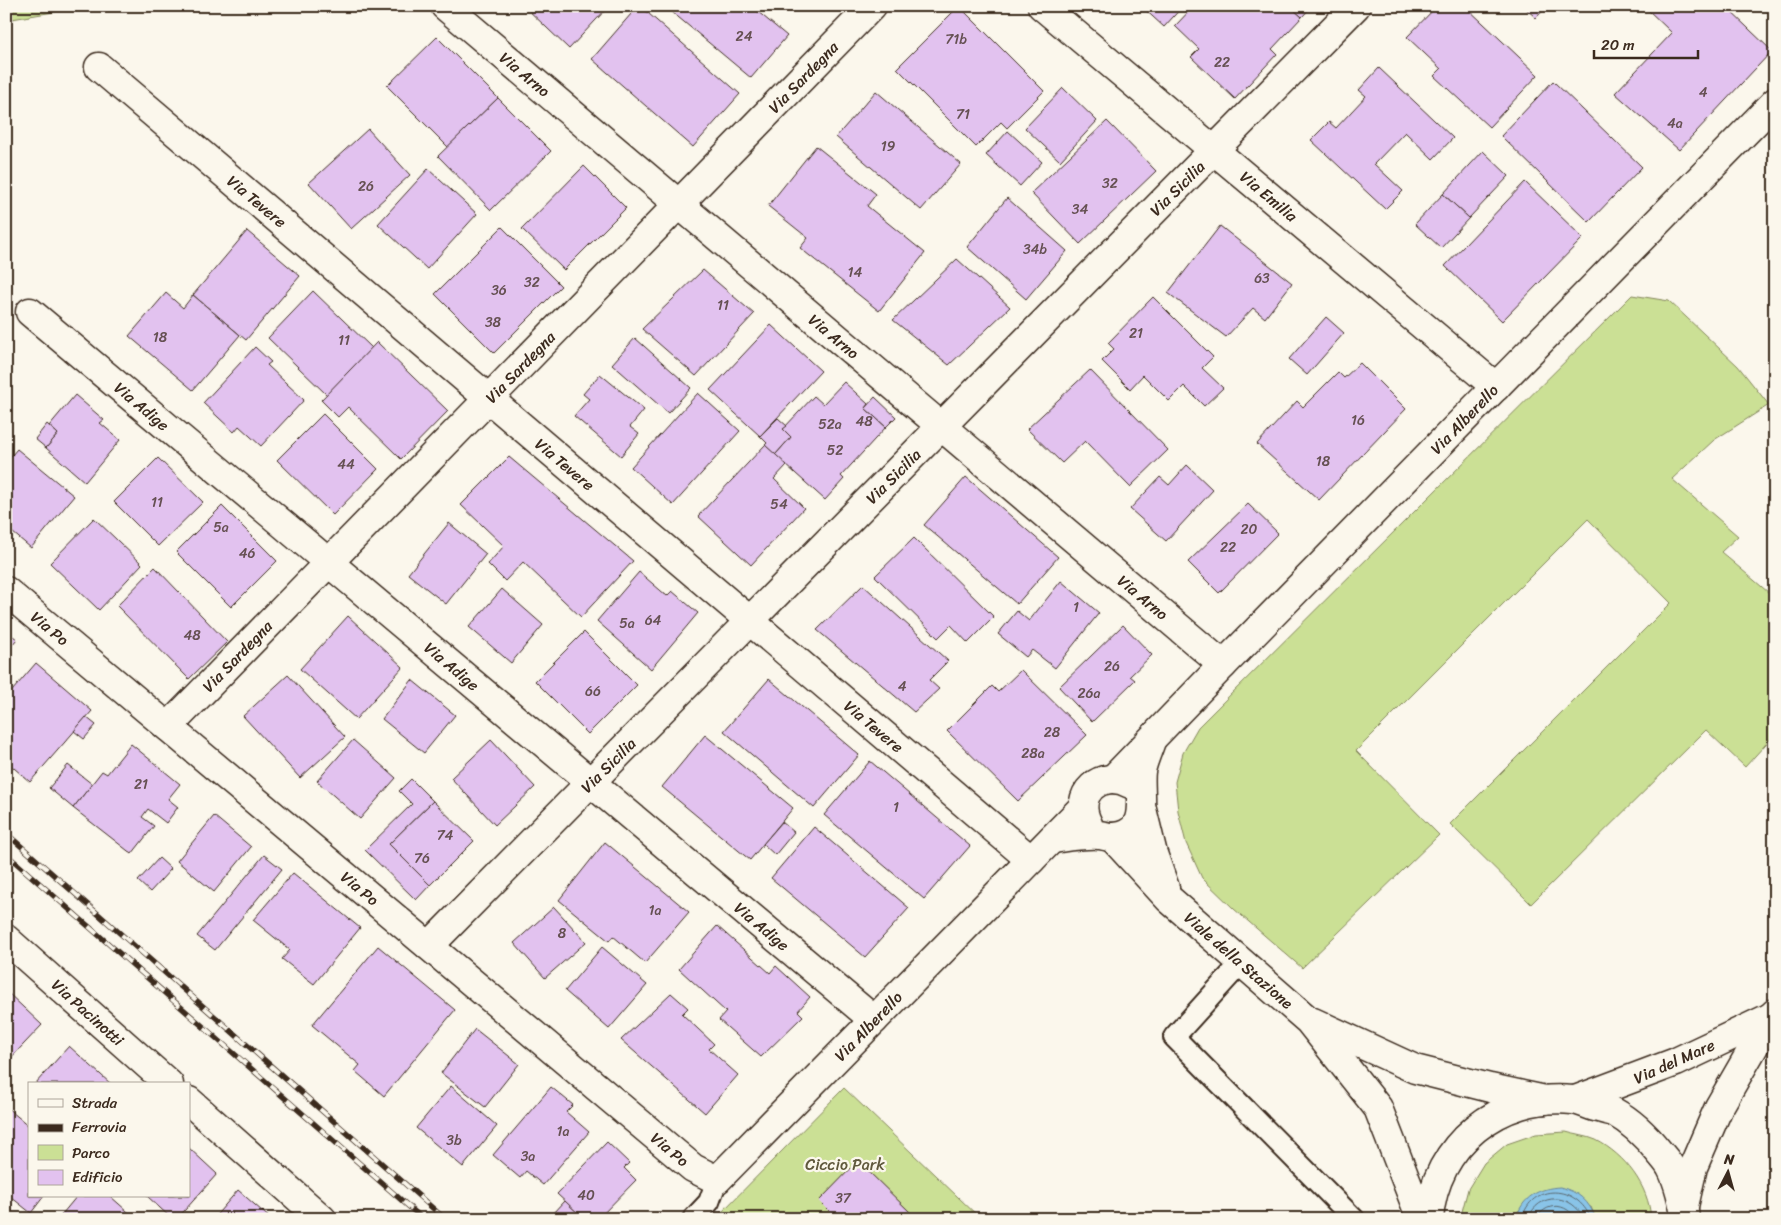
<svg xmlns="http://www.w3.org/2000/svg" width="1781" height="1225" font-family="Sriracha,sans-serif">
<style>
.green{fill:#cbe095;stroke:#83855a}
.water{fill:#89c4e8;stroke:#6a8697}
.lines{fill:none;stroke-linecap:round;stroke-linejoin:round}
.shore{stroke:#5a686f;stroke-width:1}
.building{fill:#e2c2ef;stroke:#3b2a1e}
.service-casing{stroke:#3b2a1e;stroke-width:24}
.minor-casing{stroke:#3b2a1e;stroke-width:31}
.tertiary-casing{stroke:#3b2a1e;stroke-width:31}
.service{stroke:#fbf7ec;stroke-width:20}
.minor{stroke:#fbf7ec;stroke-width:28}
.tertiary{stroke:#fbf7ec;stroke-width:28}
.rail-casing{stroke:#3b2a1e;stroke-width:5.5}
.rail{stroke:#fbf7ec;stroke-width:4;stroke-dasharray:11;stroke-linecap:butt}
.labels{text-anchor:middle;stroke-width:4.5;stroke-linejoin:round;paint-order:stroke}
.number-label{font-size:14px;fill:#655052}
.street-label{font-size:16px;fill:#3b2a1e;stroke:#fbf7ec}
.park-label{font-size:16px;fill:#5f583c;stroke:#fbf7ec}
</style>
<rect width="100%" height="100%" fill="#fbf7ec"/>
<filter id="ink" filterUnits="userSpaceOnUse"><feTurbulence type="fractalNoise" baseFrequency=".02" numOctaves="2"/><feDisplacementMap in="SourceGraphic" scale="10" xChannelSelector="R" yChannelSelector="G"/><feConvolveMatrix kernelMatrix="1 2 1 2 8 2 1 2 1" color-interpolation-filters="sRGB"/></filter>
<g filter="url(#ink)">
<g class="green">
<polygon points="6,6 89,6 6,20"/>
<polygon points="1632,295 1669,301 1738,366 1769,405 1714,440 1672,479 1738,536 1721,552 1775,598 1775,734 1745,767 1706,730 1531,904 1450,824 1671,603 1588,519 1356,751 1439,835 1302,968 1234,909 1202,878 1186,843 1178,811 1175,782 1183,753 1198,727"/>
<polygon points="844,1088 981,1219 715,1219"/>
<path d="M 1566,1132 C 1576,1135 1587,1136 1596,1140 C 1625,1155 1649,1186 1651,1219 L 1596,1219 L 1591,1207 L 1518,1211 L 1516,1219 L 1460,1219 L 1468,1189 L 1484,1163 L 1507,1144 L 1536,1134 Z"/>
</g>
<path class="water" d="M 1560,1187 C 1579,1192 1589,1201 1596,1219 L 1516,1219 C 1522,1197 1539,1188 1560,1187 Z"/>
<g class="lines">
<g class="shore">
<path d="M 1522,1219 C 1531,1182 1577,1184 1591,1219"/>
<path d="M 1528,1219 C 1538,1191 1573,1193 1584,1219"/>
<path d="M 1536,1219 C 1546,1202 1566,1202 1576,1219"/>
</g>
</g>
<g class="building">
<polygon points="524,6 609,6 569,49"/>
<polygon points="638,6 640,6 740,94 693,147 592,59"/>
<polygon points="677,6 751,6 787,36 751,78 672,12"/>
<polygon points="959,6 1044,91 1007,128 1001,122 976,147 897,68"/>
<polygon points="1141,6 1183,6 1164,27"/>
<polygon points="1194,6 1290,6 1302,17 1272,49 1277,54 1235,99 1191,57 1199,49 1175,26"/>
<polygon points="1290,6 1312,6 1302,17"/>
<polygon points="1437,6 1465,6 1538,75 1489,127 1434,76 1441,69 1407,37"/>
<polygon points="1523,6 1547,6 1536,18"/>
<polygon points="1644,6 1725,6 1772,51 1679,150 1615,93 1672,33"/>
<polygon points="437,37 498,98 448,147 387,86"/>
<polygon points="1379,68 1453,138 1433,159 1405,132 1374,164 1403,191 1385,209 1311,140 1329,122 1336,128 1366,96 1359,90"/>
<polygon points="1553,81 1642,167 1589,222 1501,136"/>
<polygon points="1063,88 1097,121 1060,161 1025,128"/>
<polygon points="876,91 961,164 921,210 836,137"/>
<polygon points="498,98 551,151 491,210 438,156"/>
<polygon points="1107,121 1156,171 1080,244 1031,193"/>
<polygon points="368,129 410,175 351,229 309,183"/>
<polygon points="1008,131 1042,162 1020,186 986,155"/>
<polygon points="816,146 876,194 867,206 925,253 879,311 800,248 808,238 768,206"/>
<polygon points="1483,151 1509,176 1469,218 1443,194"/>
<polygon points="584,166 626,208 564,270 522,229"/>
<polygon points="428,169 477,214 427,269 378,224"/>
<polygon points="1525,182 1583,238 1502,321 1445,266"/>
<polygon points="1443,194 1469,218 1441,248 1415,224"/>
<polygon points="1007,198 1067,251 1026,299 967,247"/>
<polygon points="1220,226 1292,283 1265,318 1253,308 1226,337 1168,293"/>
<polygon points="502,227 561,286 494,353 435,294"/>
<polygon points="247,231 300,276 246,340 193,295"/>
<polygon points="957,259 1010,307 949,365 893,320"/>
<polygon points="703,270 754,314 696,376 642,329"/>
<polygon points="313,291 372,348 327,395 268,338"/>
<polygon points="166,293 183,308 193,295 240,335 193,390 129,336"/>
<polygon points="1153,297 1213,357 1202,368 1223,388 1204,406 1184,386 1169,401 1143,375 1130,389 1102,361 1114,349 1108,343"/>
<polygon points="1326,317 1344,333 1307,375 1289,359"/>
<polygon points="771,325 821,371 760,436 710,390"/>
<polygon points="635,338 691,388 668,413 612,364"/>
<polygon points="377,342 448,411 401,459 348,407 338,417 321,400"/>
<polygon points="255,347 271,362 267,365 304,400 261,446 239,426 234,432 203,403"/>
<polygon points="1360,363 1406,409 1319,500 1257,444 1297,401 1303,407 1338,372 1344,378"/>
<polygon points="1090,370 1168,450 1130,487 1085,441 1062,463 1027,429"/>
<polygon points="600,374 644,410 630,427 639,434 621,456 574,416 589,399 583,394"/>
<polygon points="844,382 868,404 865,408 886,427 841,476 844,479 825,500 775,455 791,437 783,429 814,396 823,404"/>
<polygon points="698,393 740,431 673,505 631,467"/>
<polygon points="75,395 104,420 100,423 120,440 85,482 46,448 58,434 49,426"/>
<polygon points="875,397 896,417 886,427 865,408"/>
<polygon points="323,414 378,469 333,515 277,460"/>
<polygon points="778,418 787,426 783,429 791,437 775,455 765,445 767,443 760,436"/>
<polygon points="47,424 58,434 46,448 35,439"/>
<polygon points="765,445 787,465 774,479 804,508 751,565 698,516"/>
<polygon points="17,449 74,496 31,548 6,527 6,462"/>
<polygon points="509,457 633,561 581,617 523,562 505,581 488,564 504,546 461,505"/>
<polygon points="158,458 203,502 158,546 114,502"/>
<polygon points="1187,465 1213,490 1166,541 1130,509 1160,477 1169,485"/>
<polygon points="966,477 1058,557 1017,604 924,525"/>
<polygon points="1248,504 1278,533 1219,593 1188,562"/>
<polygon points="222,506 277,561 231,607 176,552"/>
<polygon points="94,518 142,564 99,610 50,563"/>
<polygon points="449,523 486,554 446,604 408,574"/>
<polygon points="914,538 994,617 968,643 951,625 938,638 875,576"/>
<polygon points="155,567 227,642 189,679 117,606"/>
<polygon points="639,572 667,596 672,591 698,613 651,669 597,621"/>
<polygon points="1061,581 1099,613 1055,668 1032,650 1026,657 998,634 1017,611 1029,621"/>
<polygon points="863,585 948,661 929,680 939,689 914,712 817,630"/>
<polygon points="502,589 543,625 511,663 469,627"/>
<polygon points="348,616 403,667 356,719 300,669"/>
<polygon points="1123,625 1152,655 1130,676 1135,680 1092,722 1059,687"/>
<polygon points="6,631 17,639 6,652"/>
<polygon points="584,632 637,685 588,734 535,681"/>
<polygon points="36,663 92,711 30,782 6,761 6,698"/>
<polygon points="1021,670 1087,735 1018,801 947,731 992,686 998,692"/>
<polygon points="288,675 345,737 300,778 243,716"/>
<polygon points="769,679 859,755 814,808 724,731"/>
<polygon points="412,680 455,715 424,753 382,719"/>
<polygon points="86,717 96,725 84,739 74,731"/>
<polygon points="705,735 793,808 750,860 662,787"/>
<polygon points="353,740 396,778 360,819 317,781"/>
<polygon points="491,740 535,787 495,825 451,778"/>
<polygon points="131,744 180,784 168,799 178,807 166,823 148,809 142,817 154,826 132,854 73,808 102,771 107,774"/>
<polygon points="870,761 970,846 924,899 824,815"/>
<polygon points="68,765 92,784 73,808 49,788"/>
<polygon points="411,779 433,801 389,844 430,885 416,900 365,850 412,804 399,791"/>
<polygon points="433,801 474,841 430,885 389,844"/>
<polygon points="214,816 251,847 214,892 177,861"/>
<polygon points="782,822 794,832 775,855 763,844"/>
<polygon points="814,827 909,908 865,957 771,878"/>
<polygon points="605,842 689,912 645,963 613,936 609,941 559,900"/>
<polygon points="264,855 282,869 215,950 197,936"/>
<polygon points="159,858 171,869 150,892 138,881"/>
<polygon points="293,873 360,928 314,984 282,959 290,950 253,920"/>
<polygon points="554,907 586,942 545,978 514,943"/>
<polygon points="717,926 770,973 776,966 810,997 798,1011 803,1016 761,1057 719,1020 726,1012 679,969"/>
<polygon points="378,946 455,1010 384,1096 355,1071 360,1065 312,1025"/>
<polygon points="602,947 647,985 609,1029 565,991"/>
<polygon points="6,991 42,1025 6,1063"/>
<polygon points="671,993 688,1008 682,1014 714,1044 709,1049 738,1075 705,1113 621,1040"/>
<polygon points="475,1029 519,1064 485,1107 441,1073"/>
<polygon points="69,1046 111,1084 35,1084"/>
<polygon points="451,1086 497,1126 463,1167 416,1128"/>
<polygon points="551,1087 573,1105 566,1112 589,1132 543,1185 526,1171 520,1178 493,1155"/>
<polygon points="6,1107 29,1126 29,1196 44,1196 31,1213 6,1193"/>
<polygon points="607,1142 629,1163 624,1168 636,1180 598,1219 584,1219 557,1194"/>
<polygon points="189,1148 217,1174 177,1219 172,1219 147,1196 189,1196"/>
<polygon points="858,1161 917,1219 837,1219 819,1201"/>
<polygon points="238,1190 271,1219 213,1219"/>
<polygon points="77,1196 110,1196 136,1219 58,1219"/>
<polygon points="565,1201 584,1219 558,1219 553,1214"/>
</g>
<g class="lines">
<defs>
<g id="service">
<polyline points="1242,962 1174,1037 1354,1219"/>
<polyline points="693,1219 709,1202 717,1180"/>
</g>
<g id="minor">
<polyline points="445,6 1223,665"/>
<polyline points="1042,6 1496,387"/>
<polyline points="99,67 1031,860"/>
<polyline points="30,312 874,1020"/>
<polyline points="6,591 693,1168 717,1180 1083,807"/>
<polyline points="168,727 872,6"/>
<polyline points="1113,779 1223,665 1775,102"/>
<polyline points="1142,809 1153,854 1165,888"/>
<path d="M 1088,824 C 1072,794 1101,768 1130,784"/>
<polyline points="1112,837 1169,899 1309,1021 1378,1108 1421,1219"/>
<path d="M 1052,839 C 1067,837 1083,834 1099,835 C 1104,835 1109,838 1114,837 C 1152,833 1138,796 1141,771 C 1143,761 1148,750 1151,741"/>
<polyline points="6,939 169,1084"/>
<polyline points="429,946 1356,6"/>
<polyline points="1313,1022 1415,1069 1490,1088 1545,1100"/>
<polyline points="189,1101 322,1219"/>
</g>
<g id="tertiary">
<polyline points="1575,1100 1676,1062 1771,1017"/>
<polyline points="1684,1206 1693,1167 1719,1107 1771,1017 1775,1013"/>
<path d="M 1429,1219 C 1434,1145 1500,1092 1573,1100 C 1581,1101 1588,1105 1595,1107 C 1601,1109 1608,1110 1614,1112 C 1632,1122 1647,1137 1659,1152 C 1663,1157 1668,1162 1671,1168 C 1678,1181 1684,1204 1685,1219"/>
</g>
</defs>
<use href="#service" class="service-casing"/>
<use href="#minor" class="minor-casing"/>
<use href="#tertiary" class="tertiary-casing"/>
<use href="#service" class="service"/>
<use href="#minor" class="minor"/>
<use href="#tertiary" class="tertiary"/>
<defs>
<g id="rail">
<polyline points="6,833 445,1219"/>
<polyline points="6,854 423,1219"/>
</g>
</defs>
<use href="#rail" class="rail-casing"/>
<use href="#rail" class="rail"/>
</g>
</g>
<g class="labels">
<g class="number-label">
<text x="744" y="41">24</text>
<text x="956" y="44">71b</text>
<text x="1222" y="67">22</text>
<text x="1703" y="97">4</text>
<text x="963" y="119">71</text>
<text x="1675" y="128">4a</text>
<text x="888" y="151">19</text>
<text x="1110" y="188">32</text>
<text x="366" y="191">26</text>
<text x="1080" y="214">34</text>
<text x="1035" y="254">34b</text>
<text x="855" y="277">14</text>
<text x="1262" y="283">63</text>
<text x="532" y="287">32</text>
<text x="499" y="295">36</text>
<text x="723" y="310">11</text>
<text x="493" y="327">38</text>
<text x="1136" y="338">21</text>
<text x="160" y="342">18</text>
<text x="344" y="345">11</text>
<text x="1358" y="425">16</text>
<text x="864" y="426">48</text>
<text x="830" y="429">52a</text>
<text x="835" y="455">52</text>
<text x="1323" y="466">18</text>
<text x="346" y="469">44</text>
<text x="157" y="507">11</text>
<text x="779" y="509">54</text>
<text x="221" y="532">5a</text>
<text x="1249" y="534">20</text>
<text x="1228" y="552">22</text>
<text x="247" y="558">46</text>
<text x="1076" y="612">1</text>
<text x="653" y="625">64</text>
<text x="627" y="628">5a</text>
<text x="192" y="640">48</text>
<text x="1112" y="671">26</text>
<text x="902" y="691">4</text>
<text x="593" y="696">66</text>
<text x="1089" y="698">26a</text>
<text x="1052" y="737">28</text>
<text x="1033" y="758">28a</text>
<text x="141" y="789">21</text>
<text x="896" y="812">1</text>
<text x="445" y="840">74</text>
<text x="422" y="863">76</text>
<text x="655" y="915">1a</text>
<text x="562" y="938">8</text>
<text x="563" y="1136">1a</text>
<text x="454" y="1145">3b</text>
<text x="528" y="1161">3a</text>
<text x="586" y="1200">40</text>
<text x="843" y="1203">37</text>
</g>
<g class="street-label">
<text transform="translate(525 74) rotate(40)" y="6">Via Arno</text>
<text transform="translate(803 77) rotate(-46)" y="6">Via Sardegna</text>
<text transform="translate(1177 188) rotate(-45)" y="6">Via Sicilia</text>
<text transform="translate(1269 196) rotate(40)" y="6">Via Emilia</text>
<text transform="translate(257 201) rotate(40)" y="6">Via Tevere</text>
<text transform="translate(834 336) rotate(40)" y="6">Via Arno</text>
<text transform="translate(520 367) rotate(-46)" y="6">Via Sardegna</text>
<text transform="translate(142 406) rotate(40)" y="6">Via Adige</text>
<text transform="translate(1464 419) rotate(-46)" y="6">Via Alberello</text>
<text transform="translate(565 464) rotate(40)" y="6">Via Tevere</text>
<text transform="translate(893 476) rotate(-45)" y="6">Via Sicilia</text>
<text transform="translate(1143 597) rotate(40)" y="6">Via Arno</text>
<text transform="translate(50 628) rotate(40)" y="6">Via Po</text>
<text transform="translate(237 656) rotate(-46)" y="6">Via Sardegna</text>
<text transform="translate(452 666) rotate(40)" y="6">Via Adige</text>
<text transform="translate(874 726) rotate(40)" y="6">Via Tevere</text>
<text transform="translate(608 765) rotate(-45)" y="6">Via Sicilia</text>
<text transform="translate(360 888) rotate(40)" y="6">Via Po</text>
<text transform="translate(762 926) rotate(40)" y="6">Via Adige</text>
<text transform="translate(1239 960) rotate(41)" y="6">Viale della Stazione</text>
<text transform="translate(88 1012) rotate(42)" y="6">Via Pacinotti</text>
<text transform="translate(868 1026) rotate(-46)" y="6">Via Alberello</text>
<text transform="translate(1674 1061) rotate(-24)" y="6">Via del Mare</text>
<text transform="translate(670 1149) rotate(40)" y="6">Via Po</text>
</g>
<g class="park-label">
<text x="845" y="1170">Ciccio Park</text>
</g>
</g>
<rect width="1781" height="1225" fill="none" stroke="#fbf7ec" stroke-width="25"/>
<rect x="12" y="12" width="1756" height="1200" fill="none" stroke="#3b2a1e" stroke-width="2" filter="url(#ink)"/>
<rect x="28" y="1082" width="162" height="115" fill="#fbf7ec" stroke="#aea59a"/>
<rect x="38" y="1099" width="25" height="8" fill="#fbf7ec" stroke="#aea59a"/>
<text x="72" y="1108" font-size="15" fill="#3b2a1e">Strada</text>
<rect x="38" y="1124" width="25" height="8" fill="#3b2a1e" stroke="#aea59a"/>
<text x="72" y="1132" font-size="15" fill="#3b2a1e">Ferrovia</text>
<rect x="38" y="1145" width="25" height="15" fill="#cbe095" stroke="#aea59a"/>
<text x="72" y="1158" font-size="15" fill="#3b2a1e">Parco</text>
<rect x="38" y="1170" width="25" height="15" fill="#e2c2ef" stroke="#aea59a"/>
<text x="72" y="1182" font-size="15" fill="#3b2a1e">Edificio</text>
<g transform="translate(1728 1172) rotate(6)" stroke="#fbf7ec" stroke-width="4" paint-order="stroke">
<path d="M0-4L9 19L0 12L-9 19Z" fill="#3b2a1e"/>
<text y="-8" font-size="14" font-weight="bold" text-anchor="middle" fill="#3b2a1e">N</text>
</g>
<path d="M1594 50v8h104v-8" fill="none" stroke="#3b2a1e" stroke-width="2.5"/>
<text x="1601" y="50" font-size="15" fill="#3b2a1e" stroke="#fbf7ec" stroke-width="4" paint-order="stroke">20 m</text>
</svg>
